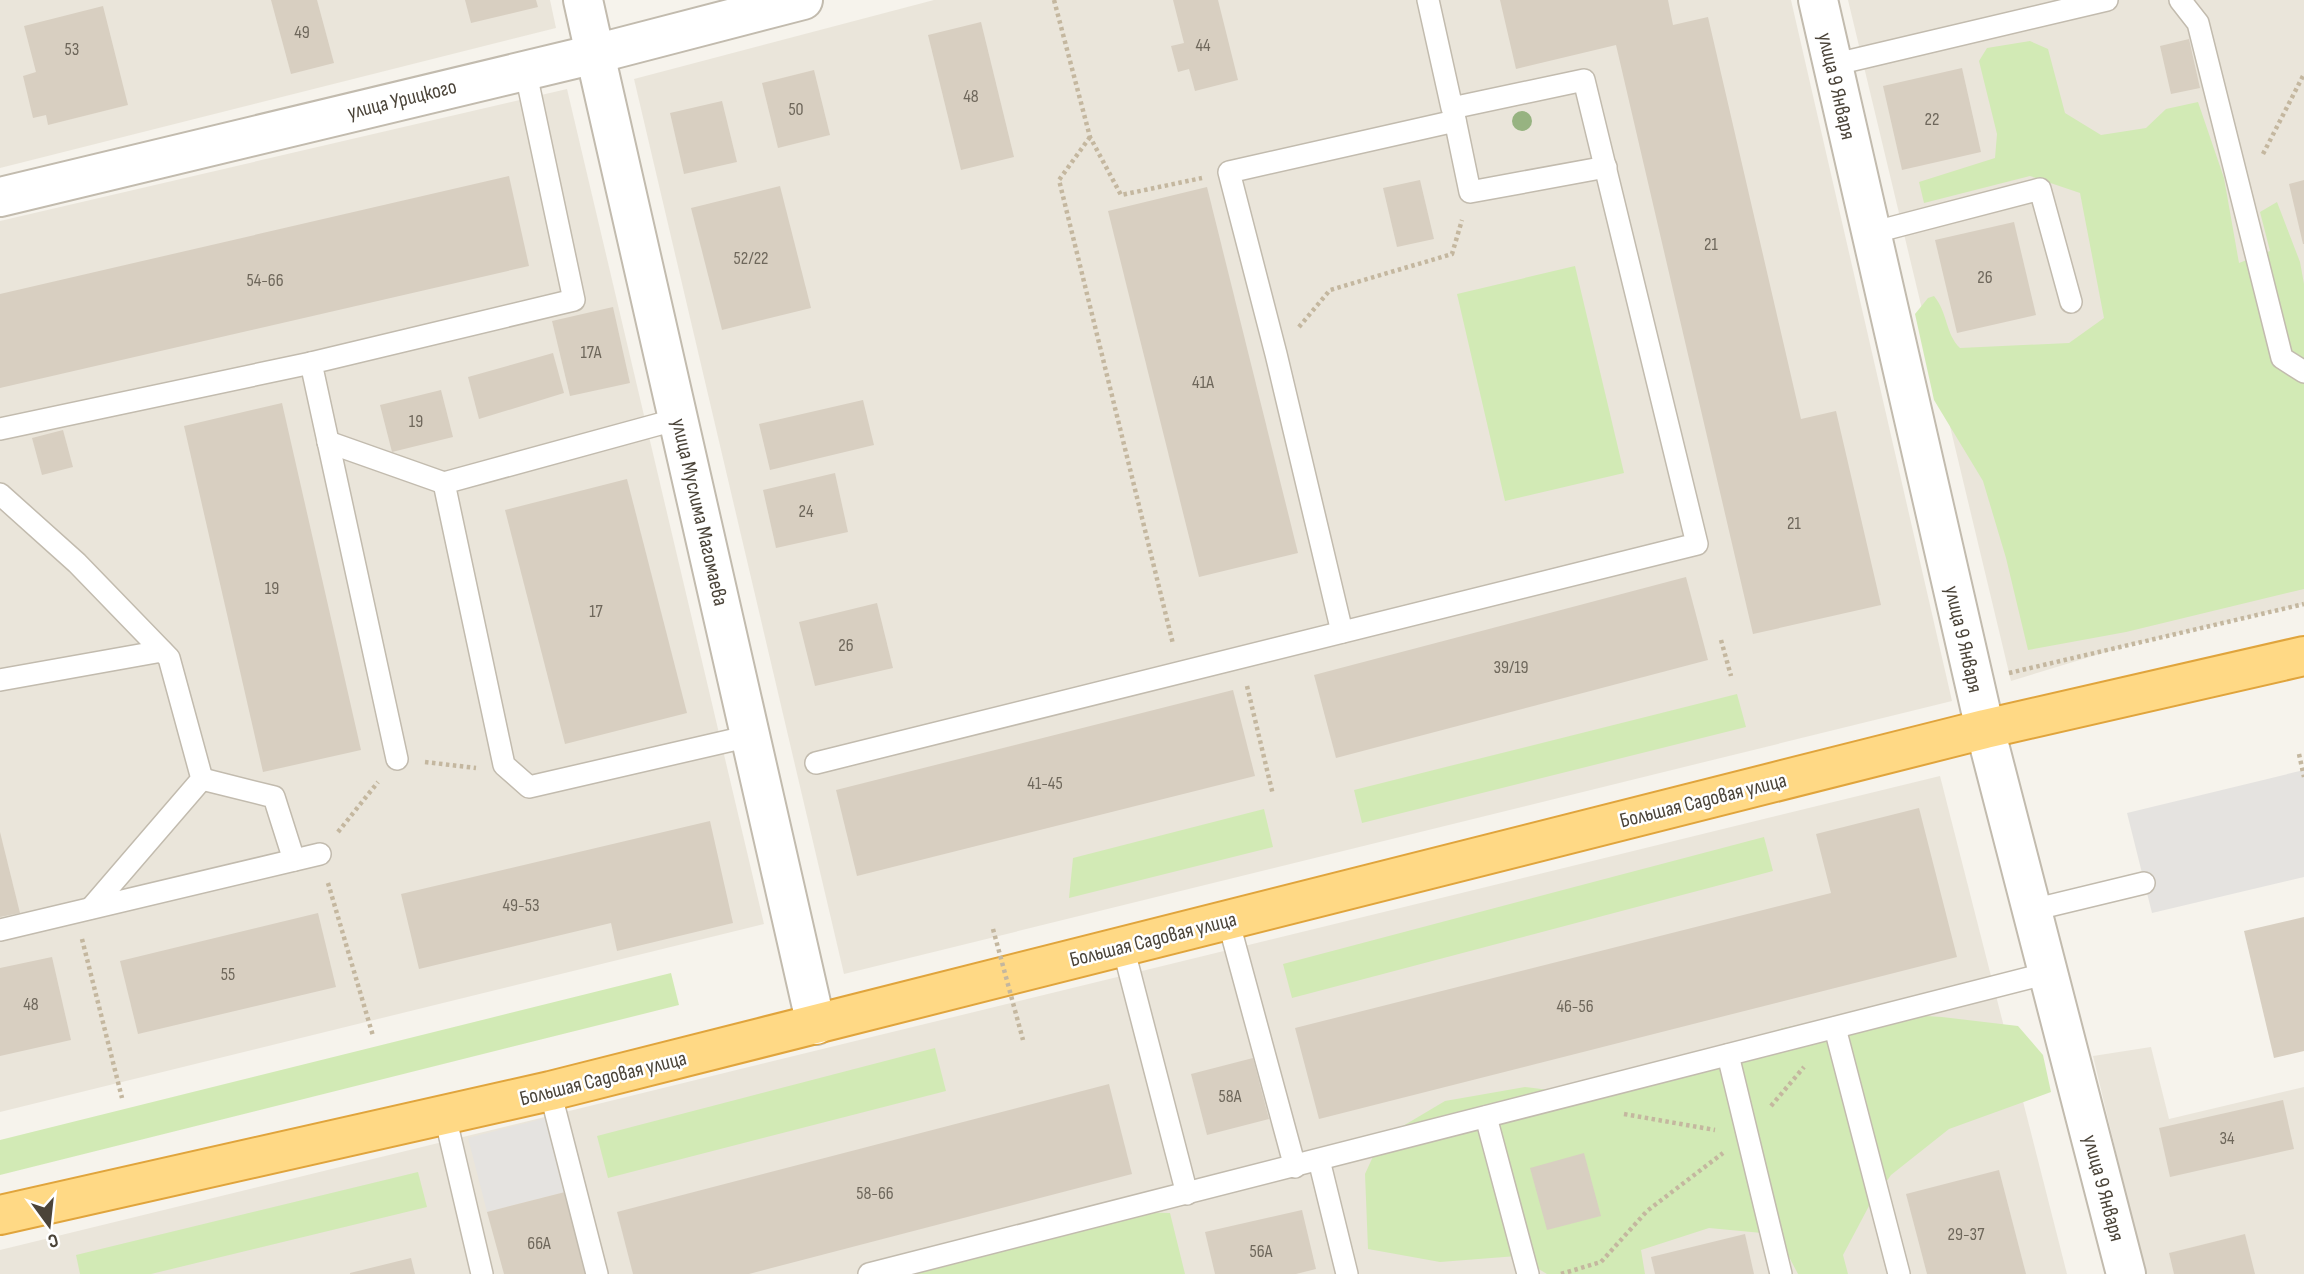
<svg xmlns="http://www.w3.org/2000/svg" width="2304" height="1274" font-family="'Sofia Sans Condensed',sans-serif">
<style>
.residential{fill:#eae5da}
.green{fill:#d2eab5}
.parking{fill:#e5e3e0}
.building{fill:#d8cfc1}
.lines{fill:none;stroke-linecap:round;stroke-linejoin:round}
.service-casing{stroke:#c2bbae;stroke-width:24}
.minor-casing{stroke:#c2bbae;stroke-width:42}
.tertiary-casing{stroke:#c2bbae;stroke-width:42}
.trunk-casing{stroke:#e0a43c;stroke-width:42}
.path{stroke:#c4b79f;stroke-width:4.5;stroke-dasharray:3.5 3.5;stroke-linecap:butt}
.service{stroke:#fff;stroke-width:21}
.minor{stroke:#fff;stroke-width:38}
.tertiary{stroke:#fff;stroke-width:38}
.trunk{stroke:#ffd985;stroke-width:38}
.path-bridge{stroke:#c4b79f;stroke-width:4.5;stroke-dasharray:3.5 3.5;stroke-linecap:butt}
.tree{fill:#97b381}
.labels{text-anchor:middle;stroke-width:5;stroke-linejoin:round;paint-order:stroke}
.number-label{font-size:18px;fill:#6e675b}
.street-label{font-size:21px;fill:#4b4439;stroke:#fff}
</style>
<rect width="100%" height="100%" fill="#f6f3ec"/>
<g class="residential">
<polygon points="0,0 550,0 556,28 0,168"/>
<polygon points="934,0 1791,0 1952,701 844,974 634,79"/>
<polygon points="1848,0 2304,0 2304,604 2129,645 2011,681"/>
<polygon points="567,89 764,924 0,1112 0,221"/>
<polygon points="1940,776 2067,1274 0,1274 0,1250"/>
<polygon points="2151,1047 2169,1119 2304,1087 2304,1274 2145,1274 2093,1056"/>
</g>
<g class="green">
<path d="M 2030,41 L 2048,49 L 2065,113 L 2101,135 L 2146,128 L 2166,109 L 2198,102 L 2224,178 L 2239,263 L 2270,251 L 2260,212 L 2277,202 L 2300,262 L 2304,284 L 2304,589 L 2126,632 L 2028,650 L 2006,558 L 1983,481 L 1934,400 L 1915,314 L 1928,298 L 1934,296 C 1948,313 1945,333 1960,348 L 2069,343 L 2104,318 L 2080,193 L 2030,176 L 1924,203 L 1919,182 L 1995,158 L 1997,134 L 1979,61 L 1987,48 Z"/>
<polygon points="1575,266 1624,473 1505,501 1457,294"/>
<polygon points="1737,694 1746,727 1362,823 1354,790"/>
<polygon points="1264,809 1273,847 1069,898 1073,858"/>
<polygon points="1764,837 1773,871 1292,998 1283,964"/>
<polygon points="671,973 679,1005 0,1175 0,1140"/>
<polygon points="1861,1012 1942,1017 2018,1026 2043,1055 2051,1092 1949,1129 1891,1175 1869,1206 1843,1255 1848,1274 1798,1274 1789,1257 1762,1233 1709,1228 1641,1250 1645,1274 1547,1274 1517,1256 1440,1262 1368,1249 1365,1174 1381,1139 1445,1101 1525,1087 1599,1096 1783,1028"/>
<polygon points="935,1048 946,1091 608,1178 597,1136"/>
<polygon points="418,1172 427,1207 151,1274 80,1274 76,1255"/>
<polygon points="1093,1211 1170,1213 1185,1274 914,1274 1014,1248 1022,1236"/>
</g>
<g class="parking">
<polygon points="2304,770 2304,877 2152,913 2127,813"/>
<polygon points="550,1117 569,1191 487,1212 468,1138"/>
</g>
<g class="building">
<polygon points="271,0 317,0 334,63 291,74"/>
<polygon points="465,0 536,0 538,7 471,23"/>
<polygon points="1173,0 1218,0 1238,80 1195,91 1189,69 1178,72 1171,46 1184,43"/>
<polygon points="1500,0 1668,0 1673,25 1708,17 1801,419 1836,411 1881,605 1753,634 1616,45 1516,69"/>
<polygon points="103,6 128,105 48,125 46,115 33,118 23,76 36,72 24,26"/>
<polygon points="981,22 1014,157 961,170 928,35"/>
<polygon points="2189,39 2200,88 2171,94 2160,46"/>
<polygon points="1962,68 1981,152 1902,170 1883,86"/>
<polygon points="814,70 830,135 778,148 762,83"/>
<polygon points="722,101 737,162 684,174 670,113"/>
<polygon points="509,176 529,266 0,388 0,294"/>
<polygon points="1420,180 1434,239 1397,247 1383,188"/>
<polygon points="2304,180 2304,244 2303,244 2289,184"/>
<polygon points="780,186 811,308 722,330 691,208"/>
<polygon points="1207,187 1298,553 1199,577 1108,211"/>
<polygon points="2014,222 2036,315 1957,333 1935,240"/>
<polygon points="613,307 630,383 570,396 552,321"/>
<polygon points="553,353 564,393 479,419 468,377"/>
<polygon points="441,390 453,437 392,452 380,405"/>
<polygon points="863,400 874,445 770,470 759,424"/>
<polygon points="282,403 361,750 263,772 184,426"/>
<polygon points="63,430 73,467 42,475 32,438"/>
<polygon points="835,473 848,532 776,548 763,490"/>
<polygon points="627,479 687,713 565,744 505,510"/>
<polygon points="1686,577 1708,660 1336,758 1314,675"/>
<polygon points="877,603 893,668 815,686 799,622"/>
<polygon points="1233,690 1255,776 857,876 836,790"/>
<polygon points="1919,808 1957,957 1319,1119 1295,1028 1831,893 1816,834"/>
<polygon points="710,821 733,923 617,951 611,923 419,969 401,894"/>
<polygon points="0,832 20,913 0,917"/>
<polygon points="318,913 336,987 138,1034 120,961"/>
<polygon points="2304,917 2304,1051 2274,1058 2244,931"/>
<polygon points="52,957 71,1040 0,1056 0,968"/>
<polygon points="1253,1058 1269,1119 1207,1135 1191,1074"/>
<polygon points="1109,1084 1132,1174 749,1274 633,1274 617,1212"/>
<polygon points="2283,1100 2294,1149 2170,1177 2159,1128"/>
<polygon points="1584,1153 1601,1216 1547,1230 1530,1168"/>
<polygon points="1999,1170 2026,1274 1927,1274 1906,1194"/>
<polygon points="569,1191 591,1274 504,1274 487,1212"/>
<polygon points="1302,1210 1316,1269 1296,1274 1215,1274 1205,1232"/>
<polygon points="1745,1234 1754,1274 1655,1274 1651,1257"/>
<polygon points="2245,1234 2255,1274 2174,1274 2169,1253"/>
<polygon points="411,1258 415,1274 350,1274 350,1273"/>
</g>
<g class="lines">
<defs>
<g id="service">
<polyline points="2180,0 2198,23 2282,358 2304,372"/>
<polyline points="1832,65 2107,0"/>
<polyline points="1453,110 1470,192 1606,167"/>
<polyline points="1871,233 2040,189 2071,302"/>
<polyline points="678,419 444,483 504,765 529,787 750,736"/>
<polyline points="0,429 311,363"/>
<polyline points="328,442 444,483"/>
<polyline points="0,494 77,563 169,658 202,779 91,908"/>
<polyline points="1342,632 1276,354 1229,172 1455,121"/>
<polyline points="0,680 162,651"/>
<polyline points="397,759 311,363 574,300 525,69"/>
<polyline points="816,763 1697,544 1584,80 1452,108 1428,0"/>
<polyline points="202,779 274,797 294,860"/>
<polyline points="2032,910 2144,883"/>
<polyline points="1228,920 1295,1167"/>
<polyline points="0,930 320,854"/>
<polyline points="1123,947 1187,1194"/>
<polyline points="1835,1028 1899,1274"/>
<polyline points="1728,1055 1781,1274"/>
<polyline points="550,1091 597,1274"/>
<polyline points="445,1116 482,1274"/>
<polyline points="1486,1117 1528,1274"/>
<polyline points="1319,1160 1347,1274"/>
<polyline points="869,1274 2048,973"/>
</g>
<g id="minor">
<polyline points="583,0 595,54 803,0"/>
<polyline points="1818,0 1985,729"/>
</g>
<g id="tertiary">
<polyline points="0,197 595,54 816,1025"/>
<polyline points="1985,729 2126,1274"/>
</g>
<polyline id="trunk" points="0,1215 550,1091 1985,729 2304,656"/>
</defs>
<use href="#service" class="service-casing"/>
<use href="#minor" class="minor-casing"/>
<use href="#tertiary" class="tertiary-casing"/>
<use href="#trunk" class="trunk-casing"/>
<g class="path">
<polyline points="1054,0 1090,137 1121,195 1202,178"/>
<polyline points="1090,137 1059,180 1173,644"/>
<polyline points="2263,154 2304,74"/>
<polyline points="1299,327 1330,290 1452,254 1462,220"/>
<polyline points="1721,640 1731,676"/>
<polyline points="2009,673 2304,604"/>
<polyline points="1247,686 1273,795"/>
<polyline points="2299,754 2304,777"/>
<polyline points="425,762 476,768"/>
<polyline points="338,832 378,782"/>
<polyline points="328,883 373,1036"/>
<polyline points="82,939 122,1098"/>
<polyline points="1771,1106 1804,1067"/>
<polyline points="1624,1114 1715,1130"/>
<polyline points="1561,1274 1601,1262 1647,1211 1723,1153"/>
</g>
<use href="#service" class="service"/>
<use href="#minor" class="minor"/>
<use href="#tertiary" class="tertiary"/>
<use href="#trunk" class="trunk"/>
<polyline class="path-bridge" points="993,929 1023,1040"/>
</g>
<circle class="tree" cx="1522" cy="121" r="10"/>
<g class="labels">
<g class="number-label">
<text x="302" y="38">49</text>
<text x="1203" y="51">44</text>
<text x="72" y="55">53</text>
<text x="971" y="102">48</text>
<text x="796" y="115">50</text>
<text x="1932" y="125">22</text>
<text x="1711" y="250">21</text>
<text x="751" y="264">52/22</text>
<text x="1985" y="283">26</text>
<text x="265" y="286">54-66</text>
<text x="591" y="358">17А</text>
<text x="1203" y="388">41А</text>
<text x="416" y="427">19</text>
<text x="806" y="517">24</text>
<text x="1794" y="529">21</text>
<text x="272" y="594">19</text>
<text x="596" y="617">17</text>
<text x="846" y="651">26</text>
<text x="1511" y="673">39/19</text>
<text x="1045" y="789">41-45</text>
<text x="521" y="911">49-53</text>
<text x="228" y="980">55</text>
<text x="31" y="1010">48</text>
<text x="1575" y="1012">46-56</text>
<text x="1230" y="1102">58А</text>
<text x="2227" y="1144">34</text>
<text x="875" y="1199">58-66</text>
<text x="1966" y="1240">29-37</text>
<text x="539" y="1249">66А</text>
<text x="1261" y="1257">56А</text>
</g>
<g class="street-label">
<text transform="translate(1837 86) rotate(77)" y="7">улица 9 Января</text>
<text transform="translate(402 99) rotate(-14)" y="7">улица Урицкого</text>
<text transform="translate(700 512) rotate(77)" y="7">улица Муслима Магомаева</text>
<text transform="translate(1964 639) rotate(77)" y="7">улица 9 Января</text>
<text transform="translate(1703 800) rotate(-14)" y="7">Большая Садовая улица</text>
<text transform="translate(1153 939) rotate(-14)" y="7">Большая Садовая улица</text>
<text transform="translate(603 1078) rotate(-14)" y="7">Большая Садовая улица</text>
<text transform="translate(2104 1188) rotate(75)" y="7">улица 9 Января</text>
</g>
</g>
<g transform="translate(49 1225) rotate(165)" stroke="#ffffff" stroke-width="5" paint-order="stroke">
<path d="M0-5L12 26L0 18L-12 26Z" fill="#4b4439"/>
<text y="-10" font-size="19" font-weight="bold" text-anchor="middle" fill="#4b4439">С</text>
</g>
</svg>
